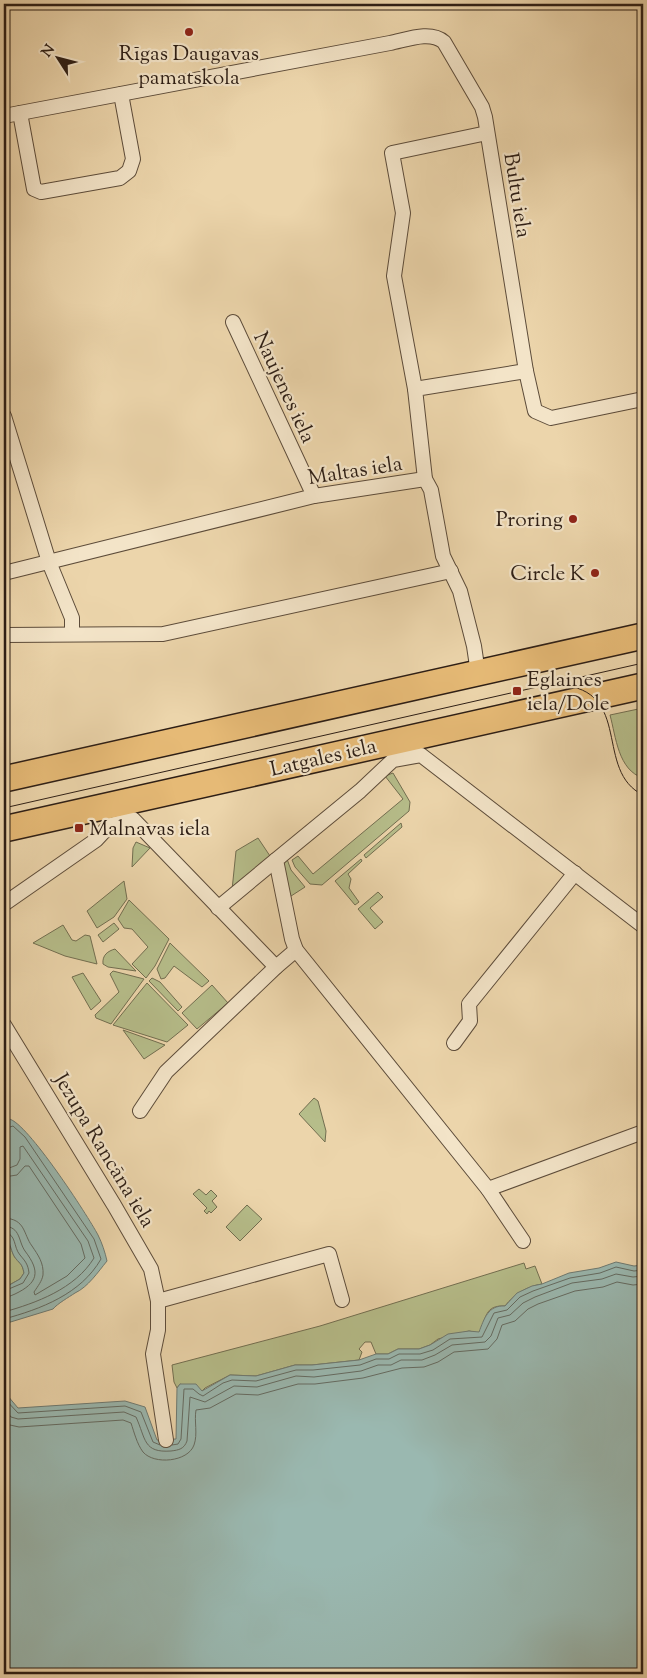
<svg xmlns="http://www.w3.org/2000/svg" width="647" height="1678" font-family="'Sorts Mill Goudy',serif">
<style>
.green{fill:#b6bd8a;stroke:#726e50}
.water{fill:#9ab8b0;stroke:#6e7a72}
.lines{fill:none;stroke-linecap:round;stroke-linejoin:round}
.shore{stroke:#646b62;stroke-width:1}
.street-casing{stroke:#5d4c3a;stroke-width:16}
.highway-casing{stroke:#2d1e15;stroke-width:28}
.street{stroke:#f3e4c8;stroke-width:14}
.highway{stroke:#e6ba76;stroke-width:25}
.tram{stroke:#2d1e15;stroke-width:1}
.poi-dot{fill:#8f2418;stroke:#f3e4c8;stroke-width:2}
.labels{text-anchor:middle;stroke-width:4.5;stroke-linejoin:round;paint-order:stroke}
.poi-label{font-size:21px;fill:#2d1e15;stroke:#f3e4c8;text-anchor:end}
.street-label{font-size:21px;fill:#2d1e15;stroke:#f3e4c8}
</style>
<rect width="100%" height="100%" fill="#ecd5ab"/>
<filter id="stains"><feTurbulence type="fractalNoise" baseFrequency=".004" numOctaves="4"/><feColorMatrix values="0 0 0 0 .2 0 0 0 0 .09 0 0 0 0 .02 0 0 0 .5 -.17"/></filter>
<radialGradient id="worn" r=".72"><stop offset=".6" stop-color="#630" stop-opacity="0"/><stop offset="1" stop-color="#630" stop-opacity=".3"/></radialGradient>
<g class="green">
<path d="M 643,708 L 643,778 C 618,770 616,737 610,715 Z"/>
<polygon points="393,773 410,802 409,811 322,885 310,884 295,867 292,860 298,856 313,874 403,799 385,776"/>
<polygon points="401,823 402,827 366,858 364,855"/>
<polygon points="258,838 272,859 232,890 236,851"/>
<polygon points="136,842 150,848 132,867 133,848"/>
<polygon points="287,859 291,870 305,887 288,898 283,865"/>
<polygon points="361,859 362,861 348,874 351,879 349,888 359,902 355,905 335,881"/>
<polygon points="124,881 127,899 114,917 97,928 87,911"/>
<polygon points="378,892 383,897 370,908 383,922 375,929 358,909"/>
<polygon points="129,900 169,939 155,966 146,978 132,964 148,947 132,929 124,928 118,919"/>
<polygon points="114,923 119,929 103,942 98,935"/>
<polygon points="63,925 72,940 76,941 85,935 90,936 97,964 65,956 33,943"/>
<polygon points="170,943 209,981 202,987 174,966 165,978 161,979 157,969"/>
<path d="M 115,949 L 136,971 L 108,967 L 103,964 C 102,955 108,951 115,949 Z"/>
<polygon points="113,971 144,979 111,1024 96,1018 95,1015 119,992 110,974"/>
<polygon points="83,973 101,1001 91,1010 72,977"/>
<polygon points="152,978 160,982 182,1007 178,1011 149,981"/>
<polygon points="147,983 188,1025 167,1042 113,1025"/>
<polygon points="212,985 228,1003 197,1029 182,1013"/>
<polygon points="123,1030 165,1045 144,1059"/>
<polygon points="314,1098 318,1101 326,1131 325,1142 299,1114"/>
<polygon points="199,1189 206,1195 211,1190 217,1196 212,1201 217,1207 211,1213 209,1211 207,1214 204,1211 207,1208 193,1194"/>
<polygon points="247,1205 262,1219 240,1241 226,1227"/>
<path d="M 4,1235 C 11,1243 10,1248 14,1256 C 19,1264 22,1262 24,1273 L 20,1279 L 4,1288 Z"/>
<path d="M 524,1263 L 526,1269 L 535,1266 L 542,1284 C 528,1286 514,1294 505,1306 C 484,1305 487,1318 479,1333 L 469,1331 L 438,1339 L 430,1345 L 419,1349 L 398,1349 L 388,1354 L 376,1354 L 371,1342 L 365,1342 L 359,1349 L 362,1352 L 359,1360 L 312,1365 L 295,1365 L 256,1376 L 230,1375 L 205,1388 L 202,1391 L 180,1384 L 177,1388 L 174,1382 L 172,1365 L 320,1326 Z"/>
</g>
<g class="water">
<path d="M 9,1119 C 27,1122 88,1216 98,1235 C 102,1243 105,1252 107,1261 C 98,1272 88,1287 75,1293 C 69,1297 57,1304 53,1309 L 4,1324 L 4,1288 L 20,1279 L 24,1273 C 22,1262 19,1264 14,1256 C 10,1248 11,1243 4,1235 L 4,1159 L 9,1156 L 4,1131 Z"/>
<path d="M 616,1262 L 634,1266 L 643,1265 L 643,1674 L 4,1674 L 4,1377 L 7,1395 L 18,1408 L 125,1401 L 145,1407 L 157,1440 L 176,1439 L 177,1388 L 180,1384 L 196,1384 L 202,1391 L 230,1375 L 256,1376 L 295,1365 L 312,1365 L 359,1360 L 376,1354 L 388,1354 L 398,1349 L 419,1349 L 430,1345 L 448,1334 L 469,1331 L 479,1332 C 484,1319 488,1305 505,1306 L 517,1293 L 532,1286 L 542,1284 L 569,1273 L 599,1268 Z"/>
</g>
<g class="lines">
<g class="shore">
<path d="M 4,1129 L 13,1126 L 25,1137 L 94,1239 L 101,1259 C 81,1294 41,1309 4,1319"/>
<path d="M 4,1170 L 17,1165 L 20,1159 L 20,1147 L 23,1146 L 88,1241 L 94,1258 C 75,1289 36,1303 4,1312"/>
<path d="M 4,1177 L 17,1175 L 25,1166 L 29,1166 L 81,1244 L 85,1258 L 67,1276 L 35,1295 L 34,1292 C 38,1286 42,1281 43,1275 C 44,1263 38,1255 32,1246 C 23,1234 26,1219 4,1218"/>
<path d="M 4,1226 C 21,1227 18,1241 25,1251 C 41,1272 38,1283 15,1294 C 10,1296 9,1297 4,1298"/>
<path d="M 4,1232 C 17,1234 13,1247 20,1255 C 25,1261 28,1264 29,1273 L 23,1283 L 4,1291"/>
<polyline points="4,1398 18,1413 125,1406 141,1412 153,1442 160,1445"/>
<path d="M 4,1408 L 11,1417 L 18,1419 L 124,1412 L 136,1417 C 146,1439 143,1453 171,1451 C 179,1450 184,1449 187,1441 L 190,1397 L 205,1402 L 234,1386 L 257,1387 L 296,1376 L 314,1377 L 361,1371 L 378,1365 L 391,1365 L 401,1360 L 422,1360 L 435,1355 L 452,1345 L 485,1342 L 491,1336 L 498,1318 L 510,1315 L 523,1303 L 535,1297 L 572,1283 L 602,1279 L 616,1274 L 633,1277 L 643,1276"/>
<path d="M 4,1420 L 10,1425 L 19,1427 L 123,1420 L 131,1423 C 134,1432 137,1444 143,1452 C 154,1465 188,1462 194,1445 C 198,1434 194,1421 196,1410 L 210,1408 L 236,1394 L 258,1395 L 298,1384 L 315,1384 L 363,1378 L 402,1368 L 424,1367 L 438,1362 L 454,1352 L 488,1349 L 497,1339 L 502,1325 L 515,1321 L 528,1309 L 538,1304 L 575,1291 L 603,1287 L 617,1282 L 633,1285 L 643,1284"/>
<polyline points="172,1445 178,1444 181,1439 184,1389 193,1389 199,1394 203,1396 223,1383 232,1380 256,1381 296,1370 313,1370 360,1365 376,1359 389,1359 399,1354 420,1354 433,1350 450,1339 482,1337 494,1313 507,1310 520,1297 533,1291 570,1278 600,1273 616,1267 634,1271 643,1270"/>
</g>
<defs>
<g id="street">
<polyline points="20,113 34,189 41,192 120,178 129,171 133,159 121,94"/>
<path d="M 4,116 L 390,43 C 406,40 430,30 444,42 L 482,107 L 485,117 L 526,371 L 535,411 L 551,418 L 643,399"/>
<polyline points="233,322 314,496"/>
<polyline points="415,389 394,276 403,213 392,153 487,133"/>
<polyline points="4,416 49,562 72,618 72,633"/>
<polyline points="4,573 314,496 425,479"/>
<polyline points="4,635 163,634 451,571"/>
<polyline points="478,673 474,646 460,591 443,556 431,490 425,479 415,389 526,371"/>
<polyline points="4,904 96,840 110,825 133,819 276,967 296,950"/>
<polyline points="218,908 276,860"/>
<polyline points="4,1025 114,1205 151,1269 158,1301 158,1330 153,1354 166,1440"/>
<polyline points="454,1043 470,1021 469,1004 575,873"/>
<polyline points="140,1111 166,1072 276,967"/>
<polyline points="488,1189 643,1132"/>
<polyline points="523,1241 488,1189 296,950 292,939 276,860 360,791 393,760 421,755 643,926"/>
<polyline points="158,1301 329,1254 342,1300"/>
</g>
<g id="highway">
<polyline points="4,779 643,636"/>
<polyline points="4,829 643,686"/>
</g>
</defs>
<use href="#street" class="street-casing"/>
<use href="#highway" class="highway-casing"/>
<use href="#street" class="street"/>
<use href="#highway" class="highway"/>
<g class="tram">
<path d="M 560,685 C 634,690 593,771 643,795"/>
<polyline points="4,808 643,663"/>
</g>
</g>
<g class="poi-dot">
<circle cx="189" cy="32" r="5"/>
<circle cx="573" cy="519" r="5"/>
<circle cx="595" cy="573" r="5"/>
<rect x="512" y="686" width="10" height="10" rx="2.5"/>
<rect x="74" y="823" width="10" height="10" rx="2.5"/>
</g>
<g class="labels">
<g class="poi-label">
<text x="189" y="60" text-anchor="middle">Rīgas Daugavas<tspan x="189" dy="24">pamatskola</tspan></text>
<text x="563" y="526">Proring</text>
<text x="585" y="580">Circle K</text>
<text x="527" y="686" text-anchor="start">Eglaines<tspan x="527" dy="24">iela/Dole</tspan></text>
<text x="89" y="835" text-anchor="start">Malnavas iela</text>
</g>
<g class="street-label">
<text transform="translate(518 195) rotate(81)" y="7">Bultu iela</text>
<text transform="translate(285 387) rotate(65)" y="7">Naujenes iela</text>
<text transform="translate(355 470) rotate(-9)" y="7">Maltas iela</text>
<text transform="translate(323 757) rotate(-13)" y="7">Latgales iela</text>
<text transform="translate(105 1150) rotate(59)" y="7">Jezupa Rancāna iela</text>
</g>
</g>
<rect width="647" height="1678" fill="none" stroke="#ecd5ab" stroke-width="20"/>
<rect x="5" y="5" width="637" height="1668" fill="none" stroke="#2d1e15" stroke-width="2.5"/>
<rect x="10" y="10" width="627" height="1658" fill="none" stroke="#2d1e15"/>
<g transform="translate(58 58) rotate(306)" stroke="#f3e4c8" stroke-width="4" paint-order="stroke">
<path d="M0-4L9 19L0 12L-9 19Z" fill="#2d1e15"/>
<text y="-8" font-size="14" font-weight="bold" text-anchor="middle" fill="#2d1e15">N</text>
</g>
<rect width="100%" height="100%" filter="url(#stains)"/>
<rect width="100%" height="100%" fill="url(#worn)"/>
</svg>
